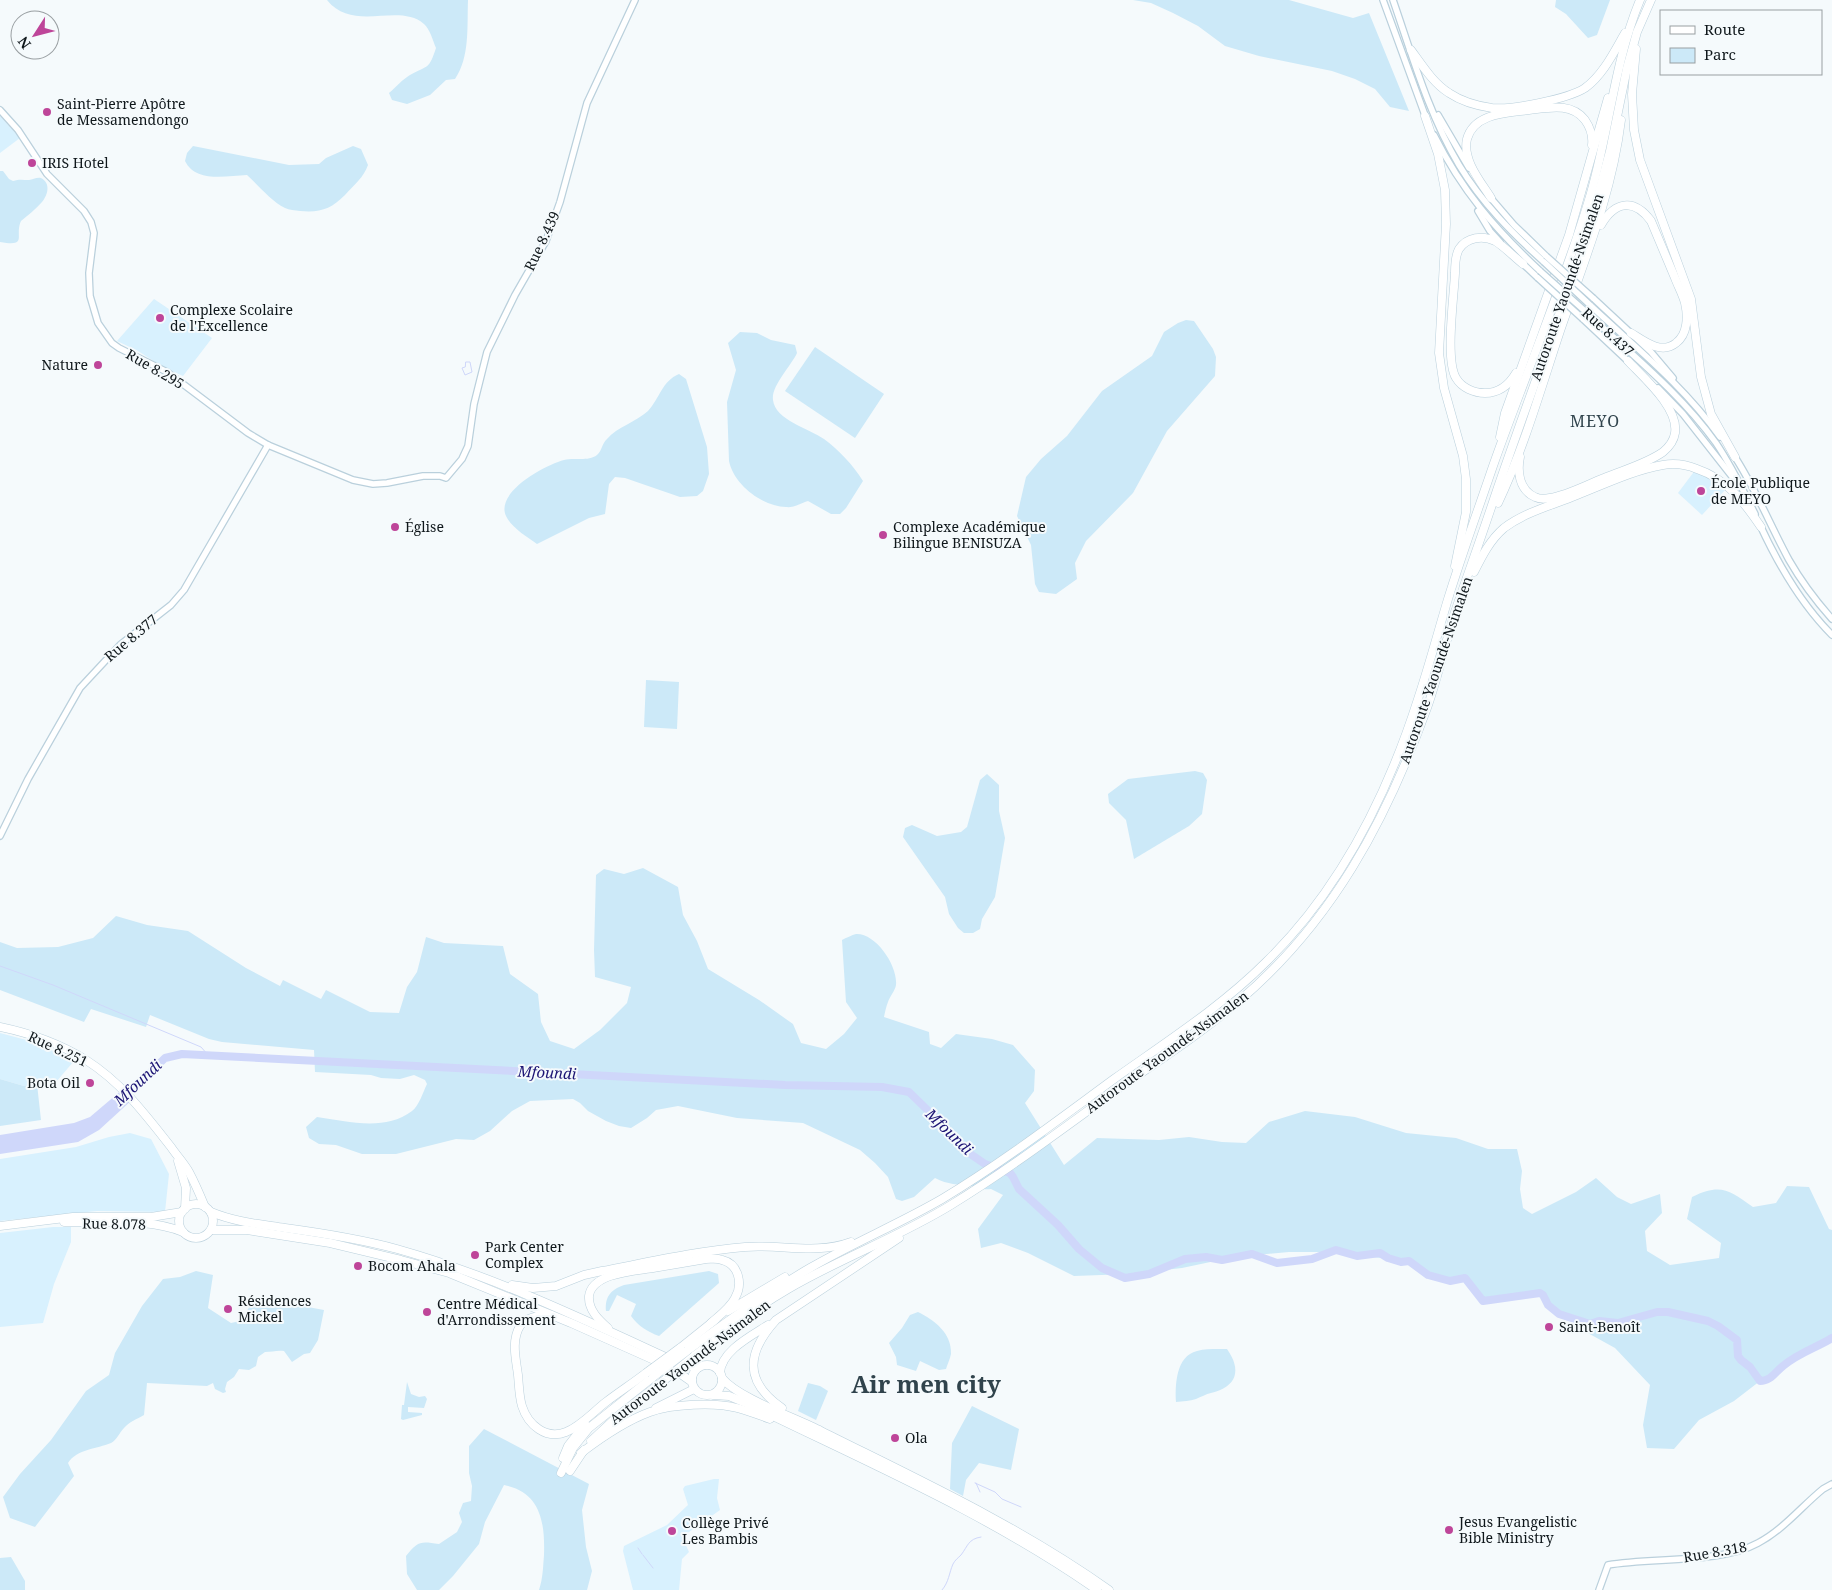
<svg xmlns="http://www.w3.org/2000/svg" width="1832" height="1590" font-family="'Noto Serif',serif">
<style>
.built{fill:#d8f1fe}
.green{fill:#cce9f8}
.water{fill:#cfd7fa}
.lines{fill:none;stroke-linecap:round;stroke-linejoin:round}
.stream{stroke:#cfd7fa;stroke-width:1}
.river{stroke:#cfd7fa;stroke-width:8}
.secondary-casing{stroke:#bad0dc;stroke-width:8}
.highway-casing{stroke:#bad0dc;stroke-width:9}
.secondary{stroke:#fff;stroke-width:5.5}
.highway{stroke:#fff;stroke-width:8}
.secondary-bridge-casing{stroke:#bad0dc;stroke-width:8;stroke-linecap:butt}
.highway-bridge-casing{stroke:#bad0dc;stroke-width:9;stroke-linecap:butt}
.secondary-bridge{stroke:#fff;stroke-width:5.5}
.highway-bridge{stroke:#fff;stroke-width:8}
.poi-dot{fill:#be4599;stroke:#f5fafc;stroke-width:2}
.labels{text-anchor:middle;stroke-width:4;stroke-linejoin:round;paint-order:stroke}
.poi-label{font-size:14px;fill:#0f171b;stroke:#f5fafc;text-anchor:start}
.street-label{font-size:14px;fill:#0f171b;stroke:#f5fafc}
.water-label{font-size:15px;font-style:italic;fill:#1c1474;stroke:#f5fafc}
.quarter-label{font-size:16px;letter-spacing:1px;fill:#30434c;stroke:#f5fafc}
.town-label{font-size:24px;font-weight:bold;fill:#30434c;stroke:#f5fafc}
</style>
<rect width="100%" height="100%" fill="#f5fafc"/>
<g class="built">
<polygon points="0,116 20,138 0,153"/>
<polygon points="154,299 212,338 183,376 163,367 138,351 117,341"/>
<polygon points="1696,469 1725,490 1702,515 1678,493"/>
<polygon points="0,1033 34,1042 74,1061 56,1082 24,1086 0,1079"/>
<polygon points="130,1133 151,1139 169,1174 165,1212 97,1211 0,1221 0,1159 76,1147 109,1137"/>
<polygon points="53,1227 71,1227 71,1242 54,1284 43,1323 0,1327 0,1233"/>
<polygon points="714,1479 719,1479 717,1498 720,1510 682,1537 689,1552 682,1559 679,1590 633,1590 623,1551 624,1546 667,1525 688,1505 683,1489 685,1486"/>
</g>
<g class="green">
<path d="M 327,0 L 468,0 C 467,27 470,57 455,79 L 446,80 L 430,95 L 407,104 L 392,100 L 389,93 C 396,87 403,79 410,75 C 429,65 429,69 436,48 C 433,41 430,29 424,24 C 399,2 353,33 327,0 Z"/>
<polygon points="1133,0 1289,0 1353,18 1369,13 1409,111 1390,107 1375,89 1355,79 1332,71 1259,56 1225,46 1198,26 1173,13 1151,3"/>
<polygon points="1556,0 1610,0 1597,35 1588,38 1566,14 1555,7"/>
<path d="M 193,146 L 289,165 L 319,164 L 326,158 L 353,146 L 361,149 L 368,165 C 364,177 354,185 345,195 C 331,209 320,213 300,211 C 295,210 289,210 285,208 C 271,201 259,186 247,175 C 226,176 196,183 185,161 L 187,153 Z"/>
<path d="M 0,171 L 3,171 L 9,179 L 13,181 C 19,179 23,180 29,180 C 33,180 36,177 41,178 C 51,183 48,195 42,202 C 36,209 28,215 21,221 C 14,236 29,247 0,242 Z"/>
<polygon points="1186,320 1194,321 1213,349 1216,357 1215,376 1167,431 1133,493 1086,541 1075,563 1077,579 1056,594 1039,592 1035,584 1031,545 1017,516 1026,477 1041,459 1067,436 1102,391 1152,356 1164,332 1178,323"/>
<path d="M 740,332 L 757,333 L 771,340 L 795,345 L 797,353 C 791,366 771,386 773,400 C 775,420 810,429 824,439 C 839,450 853,465 863,481 L 846,508 L 840,514 L 831,514 L 808,501 C 801,503 794,508 786,507 C 762,506 734,485 729,461 L 727,402 L 736,370 L 728,343 Z"/>
<polygon points="815,347 884,394 855,438 785,391"/>
<path d="M 679,374 L 686,379 L 707,447 L 709,474 L 703,491 L 697,496 L 680,497 L 625,478 L 615,477 L 609,484 L 605,514 L 589,518 L 537,544 C 526,536 512,528 506,516 C 495,492 545,465 564,460 C 574,457 588,462 597,455 C 602,451 602,443 607,439 C 617,427 636,422 648,411 C 660,398 662,381 679,374 Z"/>
<polygon points="646,680 679,682 677,729 644,727"/>
<polygon points="1195,771 1203,773 1207,780 1202,814 1189,826 1134,859 1126,820 1109,803 1108,794 1128,779"/>
<polygon points="987,774 999,785 999,811 1005,838 995,897 982,919 980,929 973,933 964,933 958,928 949,914 945,897 903,837 905,828 912,825 937,836 961,832 967,827 980,780"/>
<path d="M 643,868 L 678,887 L 683,915 L 697,941 L 708,969 L 759,1000 L 793,1024 L 801,1043 L 826,1049 L 844,1034 L 857,1018 L 846,1002 L 842,940 C 846,938 852,935 856,934 C 876,933 898,966 896,985 C 895,991 890,996 888,1002 C 886,1007 885,1012 884,1017 L 929,1032 L 930,1044 L 941,1048 L 956,1034 L 992,1039 L 1013,1045 L 1035,1070 L 1034,1091 L 1025,1103 L 1064,1165 L 1097,1138 L 1159,1140 L 1189,1137 L 1222,1142 L 1246,1143 L 1269,1122 L 1305,1111 L 1355,1117 L 1406,1133 L 1456,1138 L 1488,1149 L 1517,1149 L 1522,1171 L 1520,1189 L 1523,1208 L 1532,1214 L 1576,1192 L 1596,1178 L 1617,1197 L 1631,1204 L 1660,1194 L 1662,1213 L 1645,1231 L 1647,1251 L 1670,1265 L 1719,1258 L 1721,1243 L 1687,1219 L 1692,1197 C 1721,1183 1729,1190 1753,1207 L 1776,1203 L 1787,1186 L 1809,1187 L 1829,1229 L 1832,1230 L 1832,1341 L 1829,1339 C 1814,1348 1797,1354 1783,1366 C 1775,1372 1771,1381 1760,1381 L 1734,1401 L 1699,1420 L 1674,1449 L 1647,1448 L 1643,1425 L 1650,1385 L 1615,1348 L 1586,1332 L 1579,1321 L 1559,1314 L 1548,1305 L 1543,1295 L 1540,1293 L 1483,1301 L 1465,1278 L 1450,1281 L 1428,1275 L 1409,1261 L 1326,1252 L 1289,1252 L 1234,1257 L 1182,1268 L 1129,1274 L 1074,1276 L 1028,1253 L 1001,1243 L 981,1248 L 978,1229 L 1003,1195 L 991,1189 C 983,1190 980,1188 971,1186 C 958,1184 948,1185 935,1178 L 914,1197 L 902,1201 L 896,1199 L 888,1177 L 875,1163 L 860,1150 L 803,1123 L 737,1118 L 678,1106 L 656,1110 L 647,1118 L 631,1128 L 619,1126 L 606,1121 L 588,1111 L 580,1103 L 573,1099 L 530,1101 L 512,1111 L 490,1131 L 474,1140 L 456,1139 L 396,1154 L 362,1154 L 336,1145 L 319,1144 L 309,1138 L 306,1127 L 317,1117 C 347,1121 384,1132 412,1111 C 419,1106 423,1092 427,1084 L 425,1080 L 414,1075 L 400,1079 L 381,1078 L 371,1075 L 315,1072 L 314,1050 L 222,1042 L 209,1039 L 150,1015 L 146,1027 L 91,1009 L 84,1022 L 0,990 L 0,942 L 17,948 L 58,947 L 93,938 L 116,916 L 147,925 L 188,931 L 246,968 L 280,986 L 283,980 L 321,999 L 326,990 L 370,1012 L 399,1013 L 407,987 L 417,972 L 426,937 L 444,943 L 503,946 L 510,974 L 538,994 L 541,1022 L 550,1041 L 574,1049 L 600,1030 L 627,1003 L 631,987 L 595,977 L 594,950 L 596,875 L 604,869 L 624,874 Z"/>
<polygon points="0,1079 24,1086 37,1084 41,1120 0,1126"/>
<path d="M 196,1271 L 213,1275 L 208,1308 L 231,1323 L 240,1321 L 250,1306 L 252,1301 L 270,1300 L 324,1310 L 318,1340 L 310,1353 L 304,1354 L 292,1362 L 284,1351 C 277,1350 272,1352 265,1352 L 258,1357 L 256,1366 L 249,1370 L 239,1369 L 234,1377 L 227,1382 L 225,1389 L 226,1392 L 223,1393 L 215,1389 L 213,1383 L 207,1386 L 147,1383 L 144,1415 C 137,1419 129,1422 124,1428 C 119,1433 117,1440 111,1443 C 97,1449 77,1449 68,1463 L 74,1476 L 35,1527 L 10,1518 L 3,1497 L 20,1474 L 51,1440 L 86,1391 L 109,1375 L 115,1353 L 142,1306 L 163,1279 L 180,1277 Z"/>
<path d="M 709,1271 L 718,1274 L 719,1283 L 659,1336 C 648,1332 638,1326 631,1316 L 636,1304 L 617,1295 L 609,1311 L 606,1311 C 605,1297 610,1290 624,1285 Z"/>
<path d="M 918,1312 C 934,1320 952,1333 951,1354 C 950,1359 947,1365 946,1369 L 939,1370 L 920,1361 L 916,1371 L 897,1365 L 896,1357 L 889,1343 L 902,1328 L 910,1315 Z"/>
<path d="M 1218,1349 L 1227,1349 C 1242,1370 1237,1387 1211,1393 C 1206,1394 1201,1397 1196,1399 C 1190,1401 1183,1401 1176,1402 C 1175,1385 1176,1356 1197,1351 C 1204,1349 1211,1349 1218,1349 Z"/>
<polygon points="407,1382 411,1394 419,1397 425,1396 427,1399 424,1408 408,1407 408,1412 422,1413 422,1415 403,1420 401,1419 402,1405 404,1405"/>
<polygon points="808,1383 820,1386 828,1391 816,1420 798,1411"/>
<polygon points="972,1406 1019,1429 1011,1470 979,1463 966,1480 963,1496 950,1489 952,1443"/>
<path d="M 484,1429 L 589,1484 L 582,1510 L 586,1547 L 592,1571 L 587,1590 L 539,1590 C 543,1578 543,1567 544,1555 C 545,1523 541,1492 504,1485 L 485,1522 L 479,1544 L 453,1576 L 439,1590 L 417,1590 L 407,1574 L 406,1556 C 418,1541 420,1541 439,1544 L 457,1532 L 462,1522 L 459,1513 L 463,1503 L 471,1501 L 472,1486 L 469,1473 L 469,1446 Z"/>
<polygon points="11,1557 25,1581 25,1590 0,1590 0,1558"/>
</g>
<polygon class="water" points="123,1089 133,1099 99,1130 78,1142 0,1154 0,1135 74,1123 90,1117"/>
<g class="lines">
<g class="stream">
<polygon points="466,362 470,362 472,372 465,375 462,368 465,367"/>
<polyline points="0,966 53,985 201,1047 208,1055"/>
<polyline points="975,1483 995,1492 1002,1499 1021,1507"/>
<polyline points="976,1483 980,1492"/>
<polyline points="638,1548 642,1554"/>
<polyline points="643,1555 653,1568"/>
<path d="M 942,1590 C 949,1582 949,1573 953,1564 C 955,1560 958,1558 961,1555 C 968,1546 968,1539 981,1537"/>
</g>
<path class="river" d="M 123,1099 L 165,1058 L 182,1054 L 785,1085 L 882,1087 L 909,1092 L 950,1132 L 966,1151 L 985,1164 L 1010,1173 L 1013,1177 L 1019,1189 L 1058,1225 L 1079,1249 L 1102,1268 L 1125,1278 L 1149,1274 L 1185,1259 L 1206,1257 L 1222,1260 L 1252,1254 L 1277,1263 L 1312,1259 L 1336,1250 L 1357,1256 L 1380,1253 L 1388,1258 L 1401,1262 L 1409,1261 L 1428,1275 L 1450,1281 L 1465,1278 L 1483,1301 L 1540,1293 L 1543,1295 L 1548,1305 L 1559,1314 L 1590,1324 L 1599,1321 L 1618,1323 L 1657,1312 L 1668,1312 L 1708,1321 L 1718,1326 L 1737,1340 L 1738,1356 L 1741,1360 L 1750,1367 L 1760,1381 C 1771,1381 1775,1372 1783,1366 C 1798,1353 1816,1348 1832,1338"/>
<defs>
<g id="secondary">
<polyline points="1383,0 1426,118"/>
<path d="M 1393,0 C 1412,55 1429,115 1459,165 C 1482,203 1512,233 1544,262"/>
<polyline points="0,110 18,130 47,174 84,211 91,222 94,233 89,273 90,296 98,323 112,343 119,348 167,372 248,433 268,445 353,480 373,484 387,483 423,476 440,476 446,478 462,459 468,446 474,404 487,352 515,295 546,241 560,202 587,103 635,0"/>
<polyline points="1438,115 1469,168"/>
<path d="M 1434,135 C 1462,191 1495,229 1540,271"/>
<polyline points="1489,196 1514,225 1546,256"/>
<polyline points="1478,211 1490,231 1500,242"/>
<polyline points="1521,262 1538,278"/>
<polyline points="1593,298 1651,352 1673,378"/>
<path d="M 1590,305 C 1635,347 1684,386 1720,437"/>
<path d="M 1586,312 C 1631,354 1680,393 1716,443 C 1731,465 1743,490 1755,514"/>
<polyline points="1583,319 1631,364"/>
<polyline points="1658,388 1683,414 1734,479"/>
<path d="M 1733,454 C 1755,487 1770,525 1789,560 C 1801,581 1816,601 1832,619"/>
<path d="M 1760,525 C 1778,564 1801,604 1832,635"/>
<polyline points="0,836 28,779 80,688 120,645 171,605 184,590 268,445"/>
<path d="M 1599,1590 L 1608,1565 C 1652,1557 1720,1564 1758,1543 C 1783,1530 1802,1506 1823,1489 L 1832,1484"/>
</g>
<g id="highway">
<polyline points="1636,49 1632,94 1634,130 1640,160 1691,299 1701,377 1711,414 1735,457"/>
<path d="M 1411,50 C 1422,65 1433,83 1449,93 C 1461,101 1478,106 1492,108 C 1512,110 1568,99 1585,88 C 1603,75 1614,52 1625,33"/>
<polyline points="1425,116 1438,154 1445,190 1446,224 1439,353 1444,388 1463,456 1466,479 1466,512 1455,566"/>
<path d="M 1491,198 C 1481,182 1462,160 1467,139 C 1474,113 1507,113 1529,110 C 1548,108 1571,102 1585,120 C 1590,127 1593,137 1592,145"/>
<path d="M 1601,225 C 1615,201 1634,198 1651,221 C 1659,240 1667,259 1675,278 C 1678,286 1683,295 1685,303 C 1688,316 1688,334 1676,343 C 1661,355 1644,341 1631,333"/>
<path d="M 1516,373 C 1509,385 1500,393 1485,393 C 1474,393 1462,388 1456,378 C 1445,360 1454,296 1455,273 C 1455,265 1455,256 1459,249 C 1467,237 1483,235 1495,241 C 1505,247 1514,257 1523,264"/>
<polyline points="1500,437 1505,413 1569,235 1608,98"/>
<path d="M 1520,457 C 1517,471 1519,490 1535,497 C 1539,499 1545,499 1550,498 C 1568,495 1586,485 1604,478 C 1623,470 1646,464 1663,452 C 1669,447 1674,440 1675,433 C 1679,408 1644,378 1628,361"/>
<path d="M 1498,503 C 1524,448 1541,388 1560,331 C 1584,261 1612,194 1621,120"/>
<path d="M 1474,572 C 1482,556 1490,540 1504,528 C 1525,512 1553,505 1577,495 C 1605,484 1634,470 1663,465 C 1674,463 1687,465 1697,469 C 1727,479 1744,502 1761,527"/>
<path d="M 0,1027 C 29,1033 60,1044 86,1060 C 122,1083 145,1114 171,1147 C 177,1156 184,1163 189,1172 C 195,1183 200,1195 205,1207"/>
<polyline points="178,1161 186,1188 185,1209"/>
<circle cx="196" cy="1221" r="17"/>
<path d="M 211,1212 C 235,1222 259,1224 285,1228 C 322,1233 360,1239 397,1249 C 497,1277 591,1323 685,1366 L 699,1367"/>
<path d="M 64,1222 C 102,1224 147,1217 183,1232"/>
<polyline points="0,1226 73,1217 151,1217 182,1212"/>
<polyline points="211,1230 247,1230 330,1243 401,1260 449,1273 571,1323 672,1368 692,1382"/>
<path d="M 512,1285 L 533,1288 L 556,1286 L 584,1275 L 602,1271 C 649,1262 697,1251 745,1247 C 781,1244 816,1255 851,1242"/>
<polyline points="728,1311 785,1277"/>
<path d="M 551,1315 C 539,1316 527,1316 520,1326 C 511,1341 516,1359 518,1375 C 519,1385 519,1396 522,1406 C 528,1425 546,1440 566,1432 C 581,1426 593,1412 606,1402 C 619,1392 633,1383 646,1373"/>
<path d="M 608,1328 C 599,1320 588,1310 589,1296 C 592,1273 634,1271 653,1268 C 671,1265 688,1262 706,1259 C 712,1259 717,1258 722,1260 C 739,1264 743,1284 735,1298 C 730,1308 719,1316 711,1323"/>
<polyline points="680,1348 715,1320"/>
<path d="M 687,1351 C 727,1321 767,1293 810,1268 C 853,1243 899,1224 942,1199 C 1002,1163 1058,1120 1114,1079 C 1166,1042 1221,1007 1266,962 C 1340,890 1387,796 1418,699 C 1429,666 1438,632 1448,599 C 1462,554 1478,510 1493,466 C 1524,378 1561,292 1588,203 C 1609,136 1613,65 1640,0"/>
<path d="M 694,1356 C 725,1332 755,1308 788,1289 C 841,1258 899,1237 951,1205 C 1008,1170 1061,1130 1115,1091 C 1157,1062 1200,1034 1239,1001 C 1332,922 1386,821 1427,708 C 1438,677 1445,644 1455,612 C 1468,574 1482,535 1495,496 C 1527,402 1563,309 1593,214 L 1610,151 L 1627,68 L 1637,32 L 1651,0"/>
<circle cx="707" cy="1380" r="15"/>
<path d="M 720,1373 C 721,1351 751,1336 768,1325"/>
<path d="M 722,1378 C 738,1398 796,1418 821,1431 C 919,1480 1019,1526 1109,1590"/>
<path d="M 713,1395 L 729,1396 L 746,1403 C 866,1462 987,1513 1097,1590"/>
<polyline points="656,1408 694,1389"/>
<path d="M 782,1408 C 743,1381 747,1352 776,1320 L 899,1238"/>
<polyline points="591,1441 619,1415 662,1382"/>
<path d="M 581,1453 C 602,1437 625,1421 650,1412 C 672,1404 715,1402 737,1408 C 748,1411 759,1415 770,1419"/>
<polyline points="563,1458 568,1446 585,1424"/>
<polyline points="570,1471 584,1450"/>
<polyline points="561,1473 573,1448 589,1428 653,1377"/>
</g>
</defs>
<use href="#secondary" class="secondary-casing"/>
<use href="#highway" class="highway-casing"/>
<use href="#secondary" class="secondary"/>
<use href="#highway" class="highway"/>
<defs>
<g id="secondary-bridge">
<polyline points="1546,256 1593,298"/>
<polyline points="1544,262 1590,305"/>
<polyline points="1540,271 1586,312"/>
<polyline points="1538,278 1583,319"/>
</g>
<g id="highway-bridge">
<polyline points="646,1373 680,1348"/>
<polyline points="653,1377 687,1351"/>
<polyline points="662,1382 694,1356"/>
</g>
</defs>
<use href="#secondary-bridge" class="secondary-bridge-casing"/>
<use href="#highway-bridge" class="highway-bridge-casing"/>
<use href="#secondary-bridge" class="secondary-bridge"/>
<use href="#highway-bridge" class="highway-bridge"/>
</g>
<g class="poi-dot">
<circle cx="47" cy="112" r="5"/>
<circle cx="32" cy="163" r="5"/>
<circle cx="160" cy="318" r="5"/>
<circle cx="98" cy="365" r="5"/>
<circle cx="1701" cy="491" r="5"/>
<circle cx="395" cy="527" r="5"/>
<circle cx="883" cy="535" r="5"/>
<circle cx="90" cy="1083" r="5"/>
<circle cx="475" cy="1255" r="5"/>
<circle cx="358" cy="1266" r="5"/>
<circle cx="228" cy="1309" r="5"/>
<circle cx="427" cy="1312" r="5"/>
<circle cx="1549" cy="1327" r="5"/>
<circle cx="895" cy="1438" r="5"/>
<circle cx="1449" cy="1530" r="5"/>
<circle cx="672" cy="1531" r="5"/>
</g>
<g class="labels">
<g class="poi-label">
<text x="57" y="109">Saint-Pierre Apôtre<tspan x="57" dy="16">de Messamendongo</tspan></text>
<text x="42" y="168">IRIS Hotel</text>
<text x="170" y="315">Complexe Scolaire<tspan x="170" dy="16">de l'Excellence</tspan></text>
<text x="88" y="370" text-anchor="end">Nature</text>
<text x="1711" y="488">École Publique<tspan x="1711" dy="16">de MEYO</tspan></text>
<text x="405" y="532">Église</text>
<text x="893" y="532">Complexe Académique<tspan x="893" dy="16">Bilingue BENISUZA</tspan></text>
<text x="80" y="1088" text-anchor="end">Bota Oil</text>
<text x="485" y="1252">Park Center<tspan x="485" dy="16">Complex</tspan></text>
<text x="368" y="1271">Bocom Ahala</text>
<text x="238" y="1306">Résidences<tspan x="238" dy="16">Mickel</tspan></text>
<text x="437" y="1309">Centre Médical<tspan x="437" dy="16">d'Arrondissement</tspan></text>
<text x="1559" y="1332">Saint-Benoît</text>
<text x="905" y="1443">Ola</text>
<text x="1459" y="1527">Jesus Evangelistic<tspan x="1459" dy="16">Bible Ministry</tspan></text>
<text x="682" y="1528">Collège Privé<tspan x="682" dy="16">Les Bambis</tspan></text>
</g>
<g class="street-label">
<text transform="translate(542 241) rotate(-65)" y="5">Rue 8.439</text>
<text transform="translate(1567 287) rotate(-71)" y="5">Autoroute Yaoundé-Nsimalen</text>
<text transform="translate(1608 332) rotate(42)" y="5">Rue 8.437</text>
<text transform="translate(155 369) rotate(30)" y="5">Rue 8.295</text>
<text transform="translate(131 638) rotate(-40)" y="5">Rue 8.377</text>
<text transform="translate(1436 670) rotate(-71)" y="5">Autoroute Yaoundé-Nsimalen</text>
<text transform="translate(58 1049) rotate(25)" y="5">Rue 8.251</text>
<text transform="translate(1167 1052) rotate(-36)" y="5">Autoroute Yaoundé-Nsimalen</text>
<text transform="translate(114 1224) rotate(1)" y="5">Rue 8.078</text>
<text transform="translate(690 1362) rotate(-37)" y="5">Autoroute Yaoundé-Nsimalen</text>
<text transform="translate(1715 1552) rotate(-10)" y="5">Rue 8.318</text>
</g>
<g class="water-label">
<text transform="translate(547 1073) rotate(3)" y="5">Mfoundi</text>
<text transform="translate(138 1083) rotate(-43)" y="5">Mfoundi</text>
<text transform="translate(949 1132) rotate(44)" y="5">Mfoundi</text>
</g>
<g class="quarter-label">
<text x="1595" y="427">MEYO</text>
</g>
<g class="town-label">
<text x="926" y="1393">Air men city</text>
</g>
</g>
<rect x="1660" y="10" width="162" height="65" fill="#f5fafc" stroke="#999fa2"/>
<rect x="1670" y="26" width="25" height="8" fill="#ffffff" stroke="#999fa2"/>
<text x="1704" y="35" font-size="15" fill="#0f171b">Route</text>
<rect x="1670" y="48" width="25" height="15" fill="#cce9f8" stroke="#999fa2"/>
<text x="1704" y="60" font-size="15" fill="#0f171b">Parc</text>
<g transform="translate(35 35) rotate(234)"><circle r="24" fill="#f5fafc" stroke="#999fa2"/>
<path d="M0-4L9 19L0 12L-9 19Z" fill="#be4599"/>
<text y="-8" font-size="14" font-weight="bold" text-anchor="middle" fill="#0f171b">N</text>
</g>
</svg>
